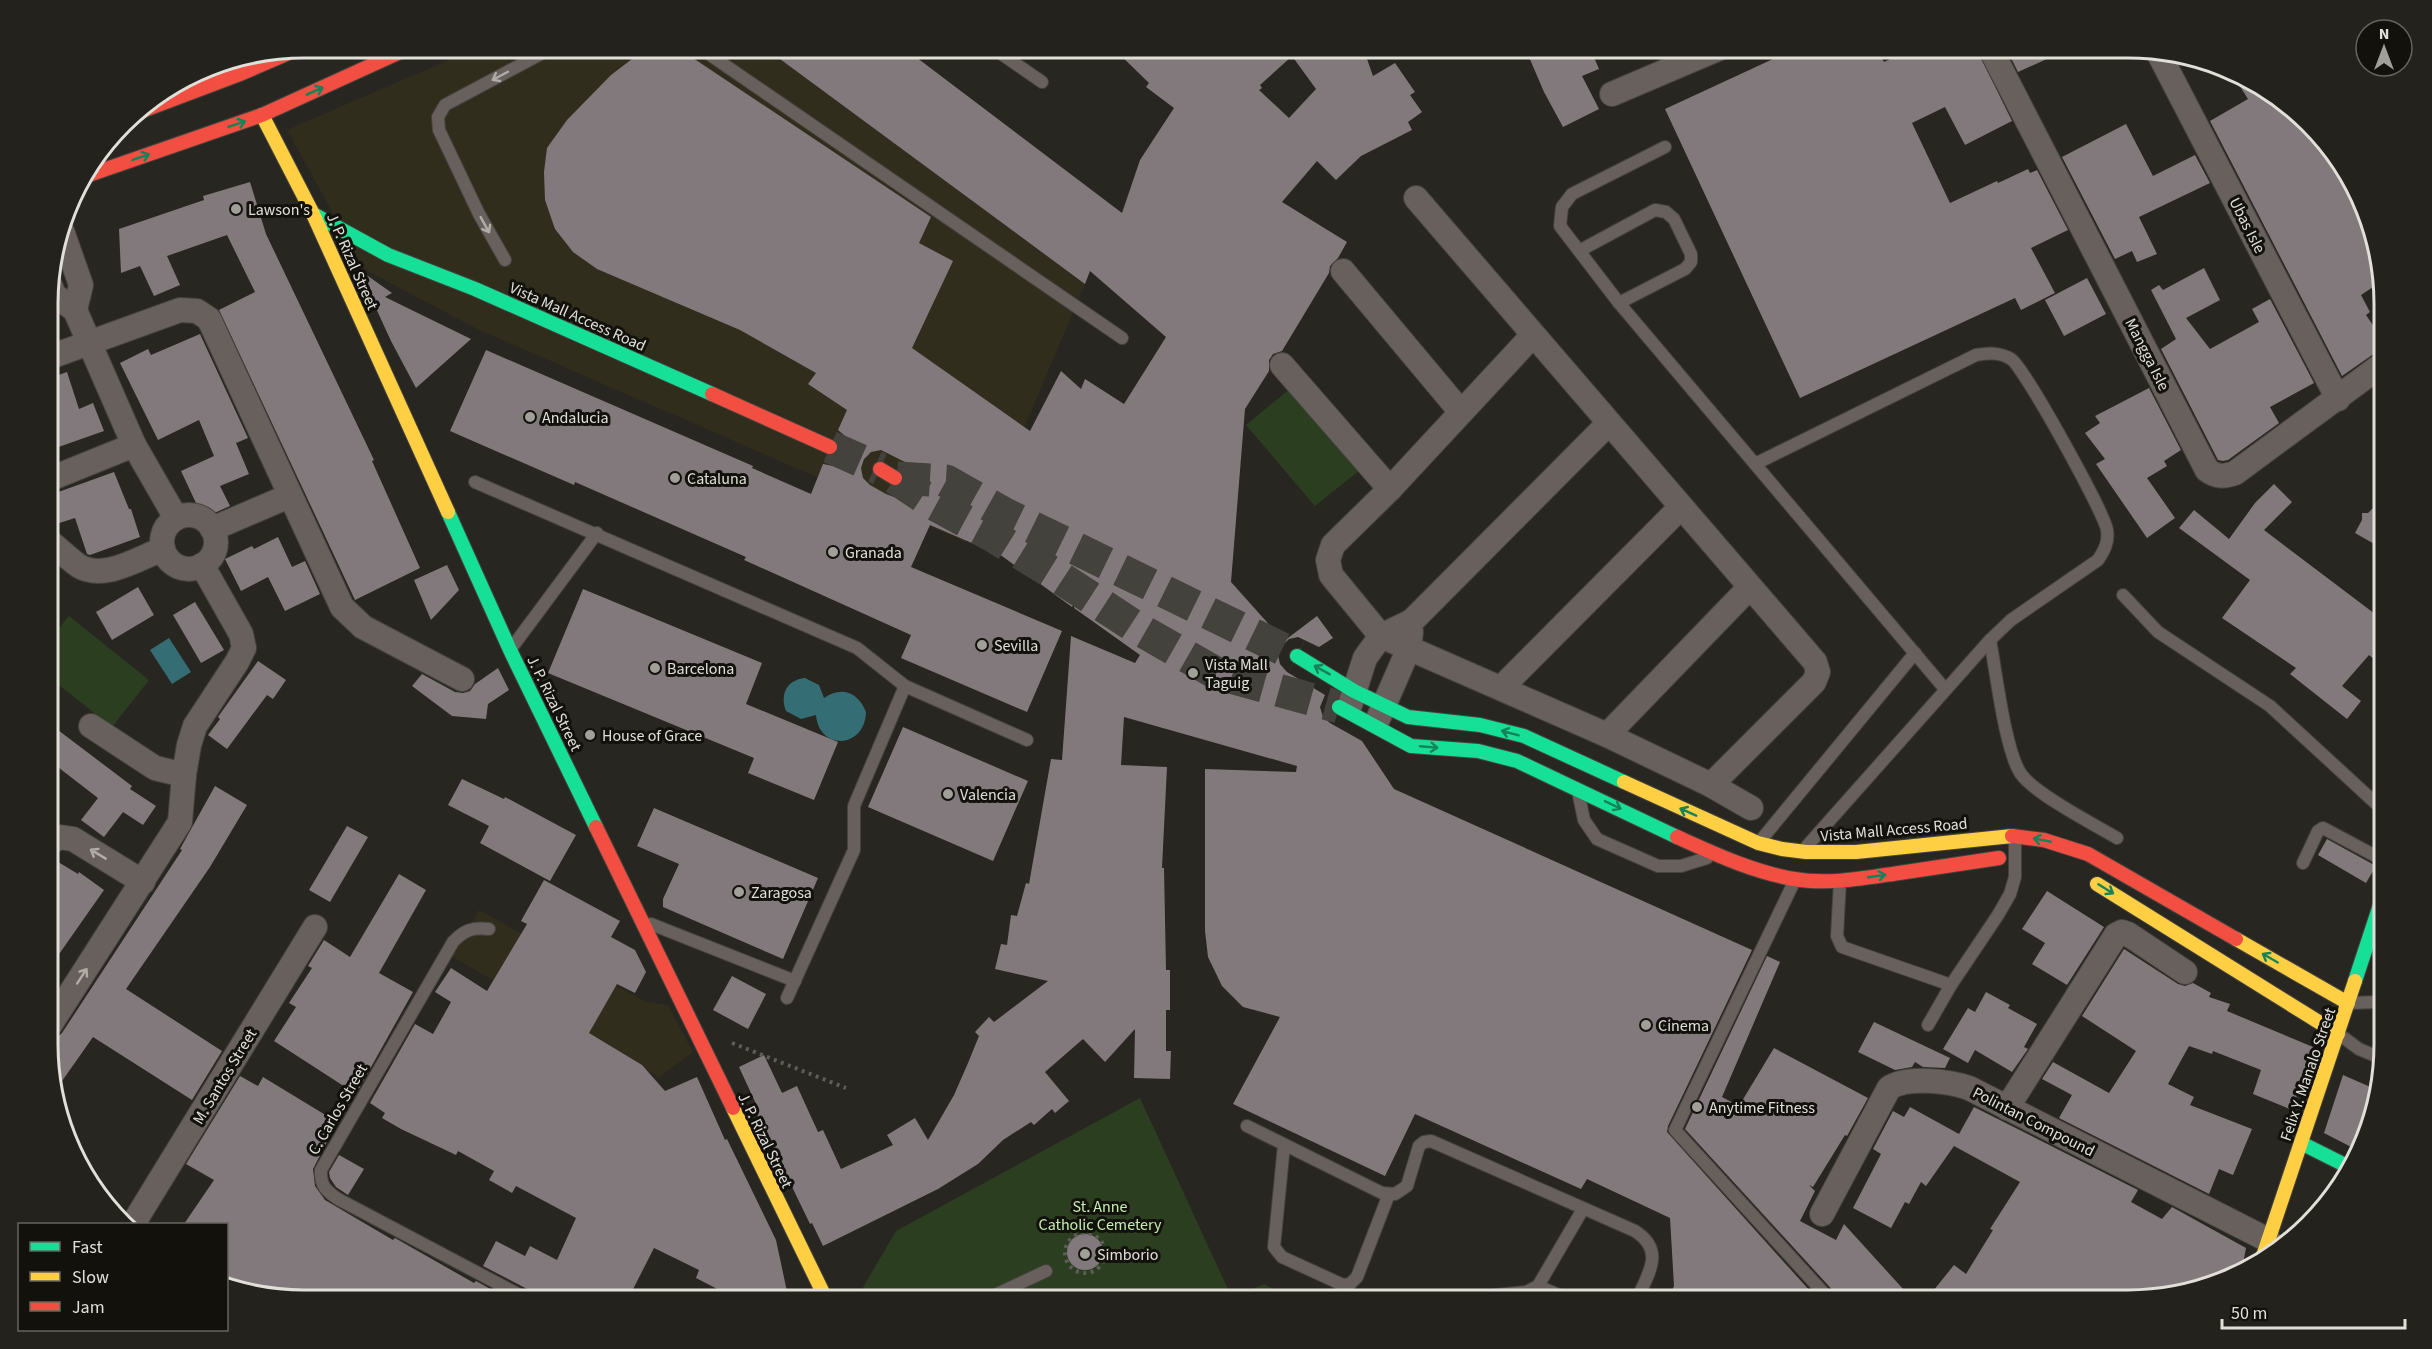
<svg xmlns="http://www.w3.org/2000/svg" width="2432" height="1349" font-family="'Source Sans 3',sans-serif">
<style>
.built{fill:#312d1d}
.green{fill:#2c3e20}
.water{fill:#346d73}
.building{fill:#82797d;fill-rule:evenodd}
.lines{fill:none;stroke-linecap:round;stroke-linejoin:round}
.secondary-tunnel{stroke:#44423c;stroke-width:33;stroke-dasharray:33 16;stroke-linecap:butt}
.lane-casing{stroke:#45433e;stroke-width:14}
.street-casing{stroke:#45433e;stroke-width:26}
.fast-casing{stroke:#45433e;stroke-width:16}
.slow-casing{stroke:#45433e;stroke-width:16}
.jam-casing{stroke:#45433e;stroke-width:16}
.path{stroke:#605c59;stroke-width:4;stroke-dasharray:3 4.5;stroke-linecap:butt}
.lane{stroke:#67605d;stroke-width:12}
.street{stroke:#67605d;stroke-width:24}
.fast{stroke:#16e098;stroke-width:14}
.slow{stroke:#ffcf43;stroke-width:14}
.jam{stroke:#f24e42;stroke-width:14}
.oneway{stroke:#b0ada7}
.oneway2{stroke:#148359}
.poi-dot{fill:#a09f98;stroke:#12110c;stroke-width:2}
.labels{text-anchor:middle;stroke-width:6;stroke-linejoin:round;paint-order:stroke}
.poi-label{font-size:16px;fill:#e1e0d8;stroke:#12110c;text-anchor:start}
.street-label{font-size:16px;fill:#e1e0d8;stroke:#12110c}
.park-label{font-size:16px;fill:#c6efaf;stroke:#12110c}
.rim{fill:none;stroke:#e1e0d8;stroke-width:3}
</style>
<rect width="100%" height="100%" fill="#282620"/>
<g class="built">
<polygon points="476,48 765,48 1085,284 1019,440 966,542 479,330 364,269 287,130"/>
<polygon points="479,910 646,1002 668,1005 693,1052 659,1077 451,956"/>
</g>
<g class="green">
<polygon points="1291,388 1360,470 1315,506 1246,425"/>
<polygon points="69,616 149,680 112,727 50,678 50,639"/>
<polygon points="1140,1098 1232,1298 1264,1284 1296,1301 855,1301 896,1231"/>
</g>
<g class="water">
<polygon points="169,638 191,672 172,684 150,650"/>
<path d="M 805,678 L 819,685 L 824,698 C 842,685 859,693 866,712 C 865,749 819,751 816,715 L 801,719 L 786,711 C 780,695 786,680 805,678 Z"/>
</g>
<g class="building">
<path d="M 678,48 L 931,217 L 919,243 L 953,261 L 912,348 L 1030,431 L 1061,371 L 1081,389 L 1085,379 L 1124,404 L 1166,337 L 1090,271 L 1085,284 L 765,48 L 904,48 L 1122,213 L 1140,160 L 1174,108 L 1146,87 L 1149,83 L 1113,48 L 1366,48 L 1366,56 L 1373,76 L 1395,63 L 1415,92 L 1410,95 L 1422,112 L 1408,122 L 1412,130 L 1361,156 L 1336,180 L 1317,161 L 1282,202 L 1347,242 L 1338,258 L 1330,266 L 1329,273 L 1282,351 L 1273,354 L 1269,360 L 1269,371 L 1245,409 L 1231,582 L 1284,641 L 1317,616 L 1333,638 L 1319,647 L 1298,637 L 1289,639 L 1281,647 L 1278,655 L 1280,664 L 1287,672 L 1325,695 L 1320,707 L 1323,717 L 1330,723 L 1362,741 L 1394,789 L 1752,950 L 1668,1126 L 1667,1132 L 1819,1301 L 1667,1301 L 1674,1286 L 1670,1218 L 1587,1179 L 1581,1189 L 1415,1114 L 1385,1176 L 1233,1104 L 1280,1017 L 1243,1007 L 1222,986 L 1208,957 L 1205,931 L 1205,769 L 1296,772 L 1297,766 L 1124,717 L 1121,765 L 1167,767 L 1162,868 L 1164,868 L 1166,970 L 1170,970 L 1170,1010 L 1166,1010 L 1166,1051 L 1171,1051 L 1170,1079 L 1134,1078 L 1135,1029 L 1105,1062 L 1083,1039 L 1045,1072 L 1069,1101 L 1055,1113 L 1052,1109 L 1034,1125 L 1031,1122 L 1003,1140 L 978,1164 L 938,1189 L 823,1246 L 812,1223 L 810,1224 L 753,1106 L 756,1104 L 739,1067 L 764,1055 L 782,1093 L 797,1086 L 818,1132 L 823,1130 L 841,1169 L 893,1145 L 887,1135 L 915,1118 L 928,1140 L 954,1095 L 968,1063 L 979,1036 L 975,1032 L 989,1017 L 994,1022 L 1048,981 L 995,969 L 1001,944 L 1007,945 L 1011,915 L 1017,916 L 1026,883 L 1029,884 L 1051,759 L 1062,760 L 1071,636 L 1135,663 L 1140,655 L 1074,608 L 1075,602 L 1072,607 L 1002,556 L 930,525 L 911,567 L 1062,631 L 1027,712 L 901,658 L 911,635 L 744,560 L 746,557 L 575,482 L 574,485 L 450,431 L 486,350 L 753,466 L 752,468 L 811,494 L 823,464 L 833,466 L 841,462 L 847,455 L 849,444 L 845,436 L 838,430 L 847,410 L 808,384 L 816,373 L 740,330 L 597,269 L 573,252 L 555,229 L 545,200 L 544,172 L 547,148 L 567,120 L 611,75 L 632,59 L 654,49 ZM 1292,56 L 1316,89 L 1289,118 L 1259,90 L 1262,88 L 1260,85 ZM 881,450 L 905,462 L 912,469 L 914,479 L 911,487 L 904,495 L 894,497 L 886,494 L 870,485 L 863,478 L 861,468 L 864,459 L 871,452 Z"/>
<polygon points="1550,48 1590,48 1599,69 1582,76 1599,109 1563,127 1544,92 1529,57"/>
<polygon points="1797,48 1877,48 1884,62 1912,48 1976,48 2012,121 1965,145 1945,107 1912,123 1950,203 1997,181 1998,183 2028,169 2030,173 2037,170 2068,230 2031,248 2055,293 2021,310 2015,298 1800,398 1665,109"/>
<polygon points="2006,48 2071,48 2018,72"/>
<polygon points="2231,72 2255,82 2341,162 2370,223 2382,281 2361,295 2370,312 2366,315 2383,340 2383,350 2375,353 2342,376 2210,121 2248,99"/>
<polygon points="2126,124 2153,176 2195,155 2210,183 2139,217 2157,254 2137,262 2132,251 2115,259 2062,157"/>
<polygon points="250,182 266,234 374,460 372,461 420,568 355,600 219,310 255,292 227,235 167,256 180,285 154,296 140,266 121,273 119,229 204,200 203,196"/>
<polygon points="2204,268 2220,300 2186,318 2210,349 2259,322 2252,309 2270,299 2314,383 2270,407 2279,423 2228,460 2223,461 2218,460 2161,349 2176,339 2151,290 2159,285 2163,290"/>
<polygon points="358,269 392,293 385,297 471,339 416,388 391,341"/>
<polygon points="2087,278 2106,314 2064,336 2045,300"/>
<polygon points="200,334 248,438 236,443 249,474 220,486 230,506 203,518 181,471 214,456 199,420 158,440 120,363 148,349 151,355"/>
<polygon points="67,372 79,409 93,403 104,431 50,450 50,378"/>
<polygon points="2149,388 2181,450 2164,461 2167,466 2147,478 2175,518 2147,538 2096,464 2105,459 2085,433 2100,423 2095,416"/>
<polygon points="114,472 129,509 131,509 140,537 90,555 87,554 75,518 50,526 50,495"/>
<polygon points="2274,484 2292,502 2264,530 2383,620 2383,666 2369,655 2342,686 2361,701 2347,719 2290,674 2296,668 2222,618 2250,580 2179,528 2194,510 2229,539 2255,503"/>
<polygon points="2383,498 2383,549 2355,533 2362,520 2362,513 2368,513"/>
<polygon points="278,537 292,567 305,561 320,594 285,611 268,577 241,591 225,559 252,546 254,549"/>
<polygon points="447,565 459,590 431,620 414,580"/>
<polygon points="138,587 154,615 112,640 96,612"/>
<polygon points="583,589 762,663 746,704 838,742 814,800 748,773 754,758 548,673"/>
<polygon points="195,602 224,650 201,663 173,615"/>
<polygon points="258,661 286,680 273,699 267,695 227,749 208,735 220,719 218,717 225,707"/>
<polygon points="498,668 509,690 488,704 486,719 452,716 412,686 422,674 455,692 463,693 470,691 475,684"/>
<polygon points="50,724 132,786 130,789 156,806 143,825 123,812 104,837 81,820 98,798 50,761"/>
<polygon points="903,727 1028,781 993,861 868,807"/>
<polygon points="462,779 504,799 505,797 576,835 550,881 480,843 489,826 448,805"/>
<polygon points="215,786 247,805 210,867 126,989 222,1051 192,1100 93,1037 55,1091 50,1077 50,1043 62,1033 182,850 180,849"/>
<polygon points="654,808 818,878 783,959 663,907 663,899 679,864 637,846"/>
<polygon points="347,826 368,837 330,902 309,890"/>
<polygon points="2327,839 2376,866 2366,883 2318,855"/>
<polygon points="50,857 78,874 79,872 104,890 50,967"/>
<polygon points="399,874 426,890 379,973 413,992 356,1094 274,1041 296,1007 289,1003 312,968 308,966 324,940 350,957"/>
<polygon points="544,880 620,921 611,937 635,950 646,972 635,993 617,984 589,1033 642,1065 665,1091 697,1077 725,1140 727,1139 776,1240 789,1301 720,1301 725,1293 696,1278 699,1270 654,1248 627,1301 550,1301 483,1266 496,1241 525,1256 530,1246 557,1260 576,1218 516,1186 512,1193 489,1180 494,1171 458,1151 456,1155 401,1129 382,1118 385,1113 370,1103 415,1024 433,1034 451,1002 435,992 451,968 487,991 527,924 521,921"/>
<polygon points="2047,891 2104,927 2067,985 2032,964 2045,943 2022,929"/>
<polygon points="2124,949 2178,984 2185,986 2193,983 2211,993 2209,997 2230,1004 2227,1011 2313,1047 2292,1110 2253,1094 2261,1070 2213,1051 2212,1054 2189,1046 2168,1084 2194,1097 2190,1105 2252,1129 2233,1175 2219,1169 2209,1194 2059,1118 2072,1095 2042,1079 2053,1062 2109,1093 2136,1051 2082,1016"/>
<polygon points="1767,956 1780,962 1722,1097 1739,1106 1774,1048 1868,1098 1847,1136 1845,1135 1813,1187 1809,1185 1815,1191 1800,1221 1836,1240 1844,1224 1914,1301 1839,1301 1837,1295 1685,1129"/>
<polygon points="732,976 766,994 748,1029 713,1010"/>
<polygon points="1986,992 2010,1005 2008,1008 2037,1024 2024,1047 2028,1049 2012,1072 1975,1050 1968,1063 1943,1049 1968,1008 1975,1012"/>
<polygon points="1874,1022 1950,1058 1945,1068 1923,1067 1915,1062 1912,1067 1895,1070 1858,1052"/>
<polygon points="2343,1075 2375,1089 2357,1150 2324,1133"/>
<polygon points="240,1076 258,1086 263,1077 337,1122 313,1169 315,1186 325,1200 393,1240 395,1238 474,1283 476,1281 494,1291 492,1293 505,1301 305,1301 239,1292 226,1287 226,1224 184,1224 214,1180 186,1164"/>
<polygon points="1910,1107 1959,1134 1974,1107 2138,1190 2131,1202 2162,1219 2172,1207 2246,1248 2243,1264 2237,1274 2209,1287 2144,1300 1925,1301 1954,1265 1966,1274 1993,1230 1990,1229 2020,1182 1954,1146 1926,1186 1921,1182 1909,1204 1905,1202 1891,1228 1853,1208 1881,1154 1873,1149 1893,1111 1904,1117"/>
<polygon points="339,1155 364,1169 348,1195 336,1187 330,1178 329,1172"/>
<circle cx="1085" cy="1252" r="18"/>
</g>
<g class="lines">
<g class="secondary-tunnel">
<polyline points="830,447 880,469"/>
<polyline points="895,478 934,504 993,536 1059,577 1137,628 1216,673 1339,707"/>
<polyline points="897,478 946,481 1003,513 1297,656"/>
</g>
<defs>
<g id="lane">
<polyline points="700,48 1122,338"/>
<polyline points="993,48 1042,82"/>
<polyline points="1665,147 1572,194 1562,207 1560,226 1619,303 1945,689"/>
<polyline points="1579,251 1655,210 1666,212 1674,219 1691,254 1691,262 1685,269 1619,303"/>
<polyline points="505,260 479,214 439,130 438,117 445,105 552,48"/>
<path d="M 1755,464 L 1976,355 C 1988,353 2000,352 2011,359 C 2024,367 2104,512 2107,530 C 2109,542 2104,551 2098,560 L 2011,620 L 1990,640 L 1807,846"/>
<polyline points="475,482 857,648 905,686 1027,740"/>
<polyline points="2123,595 2158,632 2270,706 2383,810"/>
<path d="M 1990,640 C 1996,671 2005,751 2021,774 C 2035,794 2095,825 2117,838"/>
<polyline points="513,646 597,533"/>
<polyline points="1579,796 1584,820 1597,839 1658,866 1681,866 1707,858"/>
<polyline points="1761,840 1915,653"/>
<polyline points="2303,863 2318,831 2323,828 2383,860"/>
<polyline points="1840,881 1837,936 1842,947 1951,985"/>
<polyline points="1794,882 1675,1130 1831,1301"/>
<polyline points="651,924 795,981"/>
<path d="M 489,929 C 473,927 464,930 453,942 L 321,1170 C 320,1185 326,1191 338,1199 L 531,1301"/>
<polyline points="787,998 854,850 854,806 905,686"/>
<polyline points="2349,1003 2378,1002 2383,1004"/>
<polyline points="1928,1025 1951,985 1998,915 2010,894 2015,877 2015,837"/>
<polyline points="2340,1035 2359,1049 2383,1059"/>
<path d="M 1247,1126 L 1382,1193 L 1395,1194 L 1407,1186 L 1419,1146 L 1424,1142 L 1431,1141 L 1635,1231 C 1666,1251 1648,1274 1636,1301"/>
<polyline points="1284,1145 1274,1247 1282,1257 1343,1285 1350,1284 1357,1277 1389,1194"/>
<polyline points="1538,1286 1572,1301"/>
<polyline points="982,1301 1046,1271"/>
<polyline points="1489,1301 1496,1295 1526,1292 1538,1286 1583,1209"/>
</g>
<g id="street">
<path d="M 1990,48 L 2207,470 C 2217,477 2223,477 2235,473 L 2383,364"/>
<polyline points="2158,52 2338,399"/>
<polyline points="1612,94 1720,48"/>
<polyline points="1416,198 1815,662 1818,672 1814,682 1711,785"/>
<polyline points="62,231 81,285 75,310"/>
<polyline points="1343,271 1461,412"/>
<polyline points="50,285 54,295 75,310 134,445 176,518"/>
<polyline points="1533,335 1390,489 1333,545 1328,560 1331,575 1381,636 1607,735 1711,785 1751,808"/>
<polyline points="50,357 180,310 197,311 209,319 342,607 363,627 462,679"/>
<polyline points="1282,365 1390,489"/>
<polyline points="50,479 134,445"/>
<circle cx="189" cy="542" r="27"/>
<polyline points="212,529 289,496"/>
<path d="M 50,542 C 60,550 69,559 79,566 C 104,581 139,558 163,549"/>
<polyline points="1501,688 1681,507"/>
<polyline points="1350,705 1365,658 1381,636 1412,621 1609,423"/>
<polyline points="1378,719 1409,648 1411,632"/>
<polyline points="91,726 155,768 184,775"/>
<polyline points="1607,735 1750,587"/>
<polyline points="50,843 59,837 73,839 143,882"/>
<polyline points="50,1025 180,822 184,775 189,745 195,726 237,662 244,648 241,634 202,565"/>
<polyline points="2007,1108 2116,935 2122,932 2128,934 2185,972"/>
<path d="M 1822,1214 L 1889,1088 C 1907,1076 1949,1081 1969,1088 L 2268,1240"/>
<polyline points="133,1224 315,927"/>
</g>
<g id="fast">
<polyline points="313,214 388,255 475,289 712,394"/>
<polyline points="448,512 510,650 596,827"/>
<polyline points="1297,656 1354,691 1408,717 1480,725 1524,736 1624,782"/>
<polyline points="1339,707 1411,746 1478,751 1517,761 1677,837"/>
<polyline points="2355,981 2383,896"/>
<polyline points="2301,1143 2351,1168"/>
</g>
<g id="slow">
<polyline points="262,115 313,214 448,512"/>
<polyline points="1624,782 1758,843 1782,849 1806,852 1856,852 2012,836"/>
<polyline points="2097,884 2338,1034"/>
<polyline points="2236,939 2348,1003"/>
<polyline points="733,1108 827,1301"/>
<polyline points="2261,1262 2355,981"/>
</g>
<g id="jam">
<polyline points="134,114 240,74 298,49"/>
<polyline points="86,176 262,115 409,48"/>
<polyline points="712,394 830,447"/>
<polyline points="880,469 895,478"/>
<polyline points="596,827 733,1108"/>
<polyline points="2012,836 2044,840 2088,854 2236,939"/>
<path d="M 1677,837 C 1715,854 1753,872 1794,879 C 1828,885 1865,878 1899,873 C 1932,868 1966,863 1999,858"/>
</g>
</defs>
<use href="#lane" class="lane-casing"/>
<use href="#street" class="street-casing"/>
<use href="#fast" class="fast-casing"/>
<use href="#slow" class="slow-casing"/>
<use href="#jam" class="jam-casing"/>
<g class="path">
<polyline points="732,1043 846,1088"/>
<circle cx="1085" cy="1253" r="20"/>
</g>
<use href="#lane" class="lane"/>
<use href="#street" class="street"/>
<use href="#fast" class="fast"/>
<use href="#slow" class="slow"/>
<use href="#jam" class="jam"/>
</g>
<defs><path id="oneway-shaft" d="M-6 0H5M1.5-3L5.5 0L1.5 3" fill="none" stroke-width="1.6" stroke-linecap="round" stroke-linejoin="round" transform="scale(1.5)"/></defs>
<g class="oneway">
<use href="#oneway-shaft" transform="translate(500 76) rotate(152)"/>
<use href="#oneway-shaft" transform="translate(485 225) rotate(61)"/>
<use href="#oneway-shaft" transform="translate(98 854) rotate(-149)"/>
<use href="#oneway-shaft" transform="translate(82 976) rotate(-57)"/>
</g>
<g class="oneway2">
<use href="#oneway-shaft" transform="translate(315 91) rotate(-24)"/>
<use href="#oneway-shaft" transform="translate(237 124) rotate(-19)"/>
<use href="#oneway-shaft" transform="translate(141 157) rotate(-19)"/>
<use href="#oneway-shaft" transform="translate(1322 670) rotate(-151)"/>
<use href="#oneway-shaft" transform="translate(1510 733) rotate(-165)"/>
<use href="#oneway-shaft" transform="translate(1429 747) rotate(5)"/>
<use href="#oneway-shaft" transform="translate(1613 805) rotate(26)"/>
<use href="#oneway-shaft" transform="translate(1688 812) rotate(-156)"/>
<use href="#oneway-shaft" transform="translate(2042 840) rotate(-169)"/>
<use href="#oneway-shaft" transform="translate(1877 876) rotate(-8)"/>
<use href="#oneway-shaft" transform="translate(2106 889) rotate(32)"/>
<use href="#oneway-shaft" transform="translate(2270 958) rotate(-150)"/>
</g>
<g class="poi-dot">
<circle cx="236" cy="209" r="6"/>
<circle cx="530" cy="417" r="6"/>
<circle cx="675" cy="478" r="6"/>
<circle cx="833" cy="552" r="6"/>
<circle cx="982" cy="645" r="6"/>
<circle cx="655" cy="668" r="6"/>
<circle cx="1193" cy="673" r="6"/>
<circle cx="590" cy="735" r="6"/>
<circle cx="948" cy="794" r="6"/>
<circle cx="739" cy="892" r="6"/>
<circle cx="1646" cy="1025" r="6"/>
<circle cx="1697" cy="1107" r="6"/>
<circle cx="1085" cy="1254" r="6"/>
</g>
<g class="labels">
<g class="poi-label">
<text x="248" y="215">Lawson's</text>
<text x="542" y="423">Andalucia</text>
<text x="687" y="484">Cataluna</text>
<text x="845" y="558">Granada</text>
<text x="994" y="651">Sevilla</text>
<text x="1205" y="670">Vista Mall<tspan x="1205" dy="18">Taguig</tspan></text>
<text x="667" y="674">Barcelona</text>
<text x="602" y="741">House of Grace</text>
<text x="960" y="800">Valencia</text>
<text x="751" y="898">Zaragosa</text>
<text x="1658" y="1031">Cinema</text>
<text x="1709" y="1113">Anytime Fitness</text>
<text x="1097" y="1260">Simborio</text>
</g>
<g class="street-label">
<text transform="translate(2248 225) rotate(63)" y="6">Ubas Isle</text>
<text transform="translate(353 261) rotate(66)" y="6">J. P. Rizal Street</text>
<text transform="translate(578 316) rotate(24)" y="6">Vista Mall Access Road</text>
<text transform="translate(2148 354) rotate(63)" y="6">Mangga Isle</text>
<text transform="translate(555 703) rotate(64)" y="6">J. P. Rizal Street</text>
<text transform="translate(1894 829) rotate(-5)" y="6">Vista Mall Access Road</text>
<text transform="translate(2307 1074) rotate(-71)" y="6">Felix Y. Manalo Street</text>
<text transform="translate(224 1076) rotate(-59)" y="6">M. Santos Street</text>
<text transform="translate(337 1109) rotate(-60)" y="6">C. Carlos Street</text>
<text transform="translate(2034 1121) rotate(27)" y="6">Polintan Compound</text>
<text transform="translate(766 1140) rotate(64)" y="6">J. P. Rizal Street</text>
</g>
<g class="park-label">
<text x="1100" y="1212">St. Anne<tspan x="1100" dy="18">Catholic Cemetery</tspan></text>
</g>
</g>
<path d="M0 0H2432V1349H0ZM304 58H2128A246 246 0 0 1 2374 304V1044A246 246 0 0 1 2128 1290H304A246 246 0 0 1 58 1044V304A246 246 0 0 1 304 58Z" fill="#23221c" fill-rule="evenodd"/>
<path class="rim" d="M304 58H2128A246 246 0 0 1 2374 304V1044A246 246 0 0 1 2128 1290H304A246 246 0 0 1 58 1044V304A246 246 0 0 1 304 58Z"/>
<rect x="18" y="1223" width="210" height="108" fill="#12110c" stroke="#65645e" stroke-width="1.5"/>
<rect x="30" y="1242" width="30" height="9" fill="#16e098" stroke="#65645e" stroke-width="1.5"/>
<text x="72" y="1253" font-size="18" fill="#e1e0d8">Fast</text>
<rect x="30" y="1272" width="30" height="9" fill="#ffcf43" stroke="#65645e" stroke-width="1.5"/>
<text x="72" y="1283" font-size="18" fill="#e1e0d8">Slow</text>
<rect x="30" y="1302" width="30" height="9" fill="#f24e42" stroke="#65645e" stroke-width="1.5"/>
<text x="72" y="1313" font-size="18" fill="#e1e0d8">Jam</text>
<g transform="translate(2384 48)"><circle r="28" fill="#12110c" stroke="#65645e" stroke-width="1.5"/>
<path d="M0-4.5L10 22L0 15L-10 22Z" fill="#a09f98"/>
<text y="-9" font-size="16" font-weight="bold" text-anchor="middle" fill="#e1e0d8">N</text>
</g>
<path d="M2222 1319v9h183v-9" fill="none" stroke="#e1e0d8" stroke-width="3"/>
<text x="2231" y="1319" font-size="18" fill="#e1e0d8" stroke="#12110c" stroke-width="4.5" paint-order="stroke">50 m</text>
</svg>
